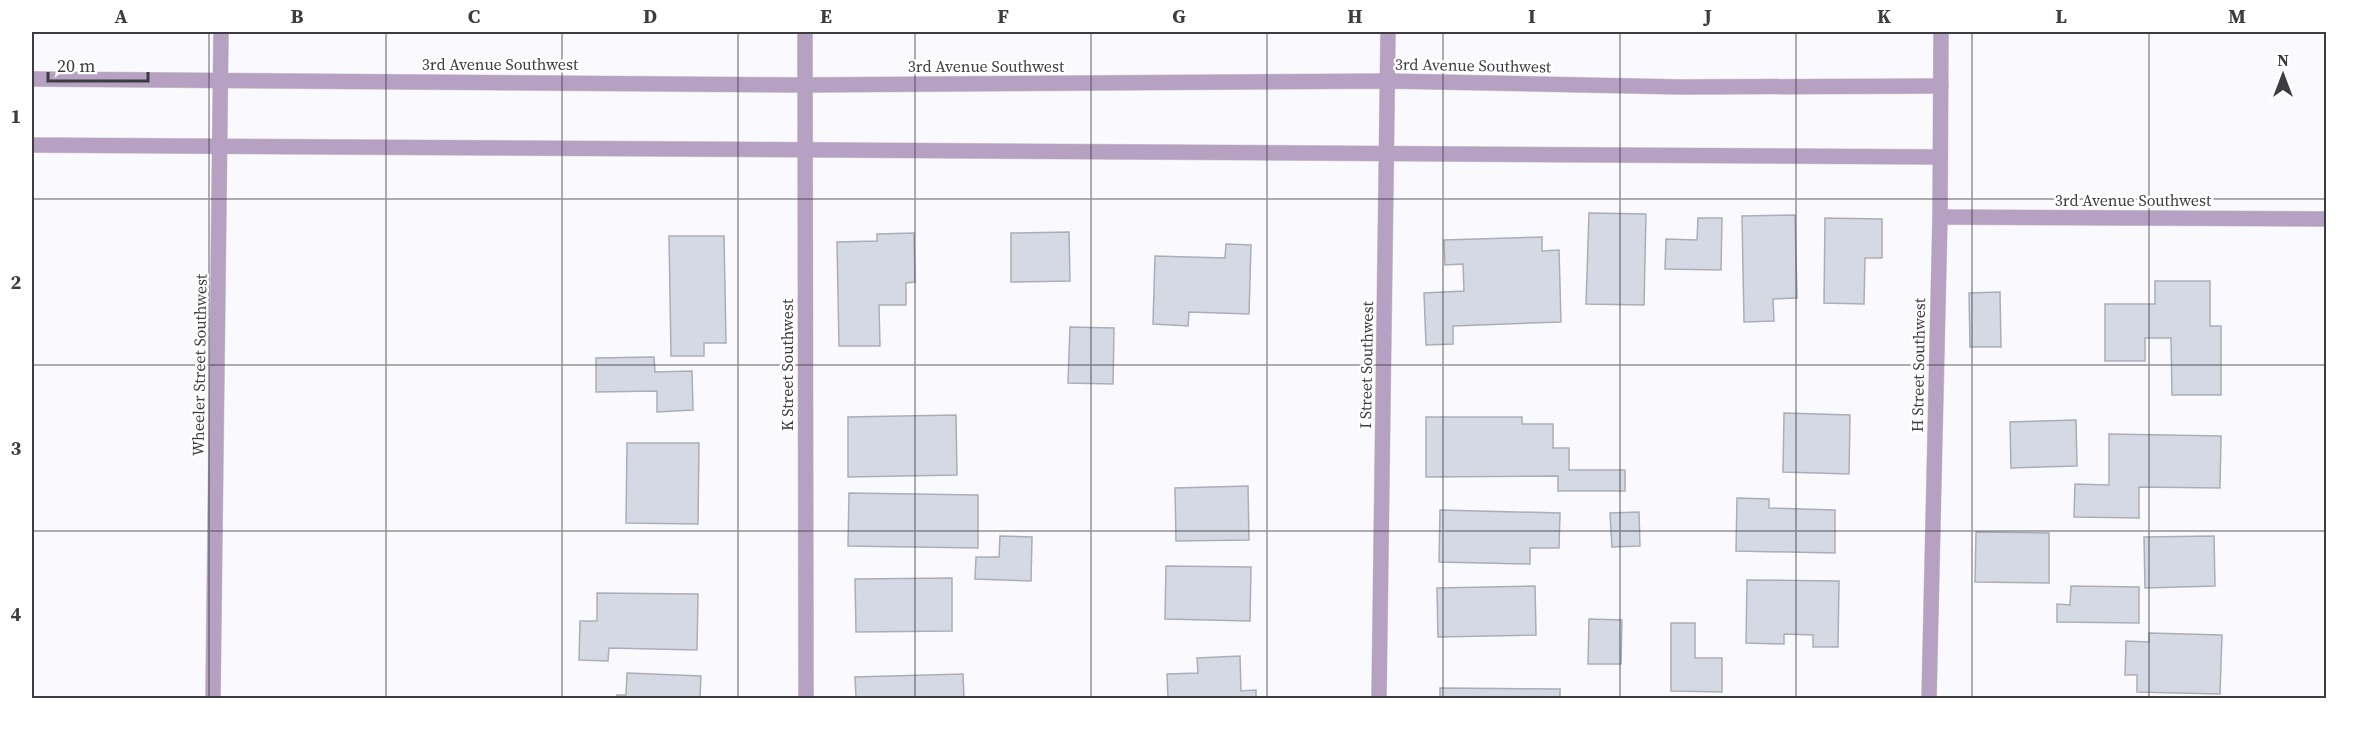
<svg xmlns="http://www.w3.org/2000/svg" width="2358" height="730" font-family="'Source Serif 4',serif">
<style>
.building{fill:#d4d9e3;stroke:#aaaeb8;stroke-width:1.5}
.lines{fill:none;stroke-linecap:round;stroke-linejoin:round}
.street-casing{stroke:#d4d4d8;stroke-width:16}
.street{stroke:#b6a1c2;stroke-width:15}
.grid{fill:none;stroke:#3d3c41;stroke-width:1.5;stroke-opacity:0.55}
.labels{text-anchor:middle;stroke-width:5;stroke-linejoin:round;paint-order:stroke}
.street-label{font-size:16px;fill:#3d3c41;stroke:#fff}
.neatline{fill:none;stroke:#3d3c41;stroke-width:2}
.grid-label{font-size:20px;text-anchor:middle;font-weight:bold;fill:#3d3c41}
</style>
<rect width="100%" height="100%" fill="#fafafe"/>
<g class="building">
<polygon points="1589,213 1646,214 1644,305 1586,304"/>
<polygon points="1795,215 1797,298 1773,299 1774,321 1744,322 1742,216"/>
<polygon points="1698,218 1722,218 1721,270 1665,269 1666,239 1697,240"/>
<polygon points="1825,218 1882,219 1882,258 1865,258 1864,304 1824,303"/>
<polygon points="1069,232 1070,281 1011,282 1011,233"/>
<polygon points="914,233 915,282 906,283 906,305 879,305 880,346 839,346 837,242 877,241 877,234"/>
<polygon points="669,236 724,236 726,343 704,343 704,356 671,356"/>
<polygon points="1542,237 1542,251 1559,250 1561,322 1453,326 1453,344 1426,345 1424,293 1464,291 1463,264 1445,265 1444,240"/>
<polygon points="1226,244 1251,245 1249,314 1189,312 1188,326 1153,324 1155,256 1225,258"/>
<polygon points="2155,281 2210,281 2210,326 2221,326 2221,395 2172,395 2171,338 2145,338 2145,361 2105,361 2105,304 2155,304"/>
<polygon points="2000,292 2001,347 1970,347 1969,293"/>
<polygon points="1070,327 1114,328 1113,384 1068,383"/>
<polygon points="654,357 655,372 692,371 693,410 657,412 657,391 596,392 596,358"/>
<polygon points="1784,413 1850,415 1849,474 1783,472"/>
<polygon points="956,415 957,475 848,477 848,417"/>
<polygon points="1426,417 1522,417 1522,424 1553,424 1553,448 1569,448 1569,470 1625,470 1625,491 1558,491 1558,476 1426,477"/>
<polygon points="2076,420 2077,466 2011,468 2010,422"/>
<polygon points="2109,434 2221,436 2220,488 2139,487 2139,518 2074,517 2075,484 2109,485"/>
<polygon points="627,443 699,443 698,524 626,523"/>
<polygon points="1248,486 1249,540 1176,541 1175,488"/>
<polygon points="849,493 978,495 978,548 848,546"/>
<polygon points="1737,498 1769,499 1769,508 1835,510 1835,553 1736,551"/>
<polygon points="1440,510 1560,513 1559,548 1530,548 1530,564 1439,562"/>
<polygon points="1639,512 1640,546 1612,547 1610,513"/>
<polygon points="1976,532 2049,533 2049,583 1975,582"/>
<polygon points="1000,536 1032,537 1031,581 975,579 976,557 999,557"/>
<polygon points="2214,536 2215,586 2145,588 2144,537"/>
<polygon points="1166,566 1251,567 1250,621 1165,619"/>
<polygon points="952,578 952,631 856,632 855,579"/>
<polygon points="1747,580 1839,581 1838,647 1813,647 1813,635 1784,634 1784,644 1746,643"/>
<polygon points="1535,586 1536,635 1438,637 1437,588"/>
<polygon points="2071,586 2139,587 2139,623 2057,622 2057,604 2070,605"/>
<polygon points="597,593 698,594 697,650 609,648 608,661 579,660 580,621 597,621"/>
<polygon points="1589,619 1622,620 1621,664 1588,664"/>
<polygon points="1671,623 1695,623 1695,658 1722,658 1722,692 1671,691"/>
<polygon points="2149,633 2222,635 2220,694 2137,692 2137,675 2125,675 2126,641 2149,642"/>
<polygon points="1240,656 1241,691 1256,690 1256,698 1168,698 1167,674 1198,673 1197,658"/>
<polygon points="627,673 701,676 700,698 617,698 617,695 626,695"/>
<polygon points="963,674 964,698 856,698 855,677"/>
<polygon points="1440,688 1560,689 1560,698 1440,698"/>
</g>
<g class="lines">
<defs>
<g id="street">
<polyline points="805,32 806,698"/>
<polyline points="32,79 804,85 1388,81 1681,87 1941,86"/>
<polyline points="32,145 1940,157"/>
<polyline points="1940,217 2326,219"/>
<polyline points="213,698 221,32"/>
<polyline points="1379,698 1388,32"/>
<polyline points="1929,698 1940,217 1941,32"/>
</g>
</defs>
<use href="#street" class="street-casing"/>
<use href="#street" class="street"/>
</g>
<path class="grid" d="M 209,32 L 209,698M 386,32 L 386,698M 562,32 L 562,698M 738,32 L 738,698M 915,32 L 915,698M 1091,32 L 1091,698M 1267,32 L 1267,698M 1443,32 L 1443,698M 1620,32 L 1620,698M 1796,32 L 1796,698M 1972,32 L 1972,698M 2149,32 L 2149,698M 32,199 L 2326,199M 32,365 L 2326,365M 32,531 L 2326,531"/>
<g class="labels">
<g class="street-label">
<text x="500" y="70">3rd Avenue Southwest</text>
<text transform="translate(1473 65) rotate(1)" y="6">3rd Avenue Southwest</text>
<text x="986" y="72">3rd Avenue Southwest</text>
<text x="2133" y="206">3rd Avenue Southwest</text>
<text transform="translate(199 365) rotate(-89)" y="6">Wheeler Street Southwest</text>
<text transform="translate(787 365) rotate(-90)" y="6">K Street Southwest</text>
<text transform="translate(1366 365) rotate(-89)" y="6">I Street Southwest</text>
<text transform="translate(1918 365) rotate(-89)" y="6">H Street Southwest</text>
</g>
</g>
<rect width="2358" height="730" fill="none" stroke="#ffffff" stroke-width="66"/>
<g transform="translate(2283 75)" stroke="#ffffff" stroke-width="4.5" paint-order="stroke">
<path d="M0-4.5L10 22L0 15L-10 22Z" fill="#3d3c41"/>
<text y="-9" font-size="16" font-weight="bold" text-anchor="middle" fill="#3d3c41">N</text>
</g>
<path d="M48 72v9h100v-9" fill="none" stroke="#3d3c41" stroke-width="3"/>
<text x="57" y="72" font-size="18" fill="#3d3c41" stroke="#ffffff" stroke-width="4.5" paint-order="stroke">20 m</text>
<rect x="33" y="33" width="2292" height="664" class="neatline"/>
<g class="grid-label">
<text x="121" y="23">A</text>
<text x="297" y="23">B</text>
<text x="474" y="23">C</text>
<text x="650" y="23">D</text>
<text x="826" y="23">E</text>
<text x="1003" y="23">F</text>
<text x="1179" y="23">G</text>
<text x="1355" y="23">H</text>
<text x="1532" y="23">I</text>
<text x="1708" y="23">J</text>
<text x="1884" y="23">K</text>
<text x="2061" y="23">L</text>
<text x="2237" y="23">M</text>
<text x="16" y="123">1</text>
<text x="16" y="289">2</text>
<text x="16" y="455">3</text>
<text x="16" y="621">4</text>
</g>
</svg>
